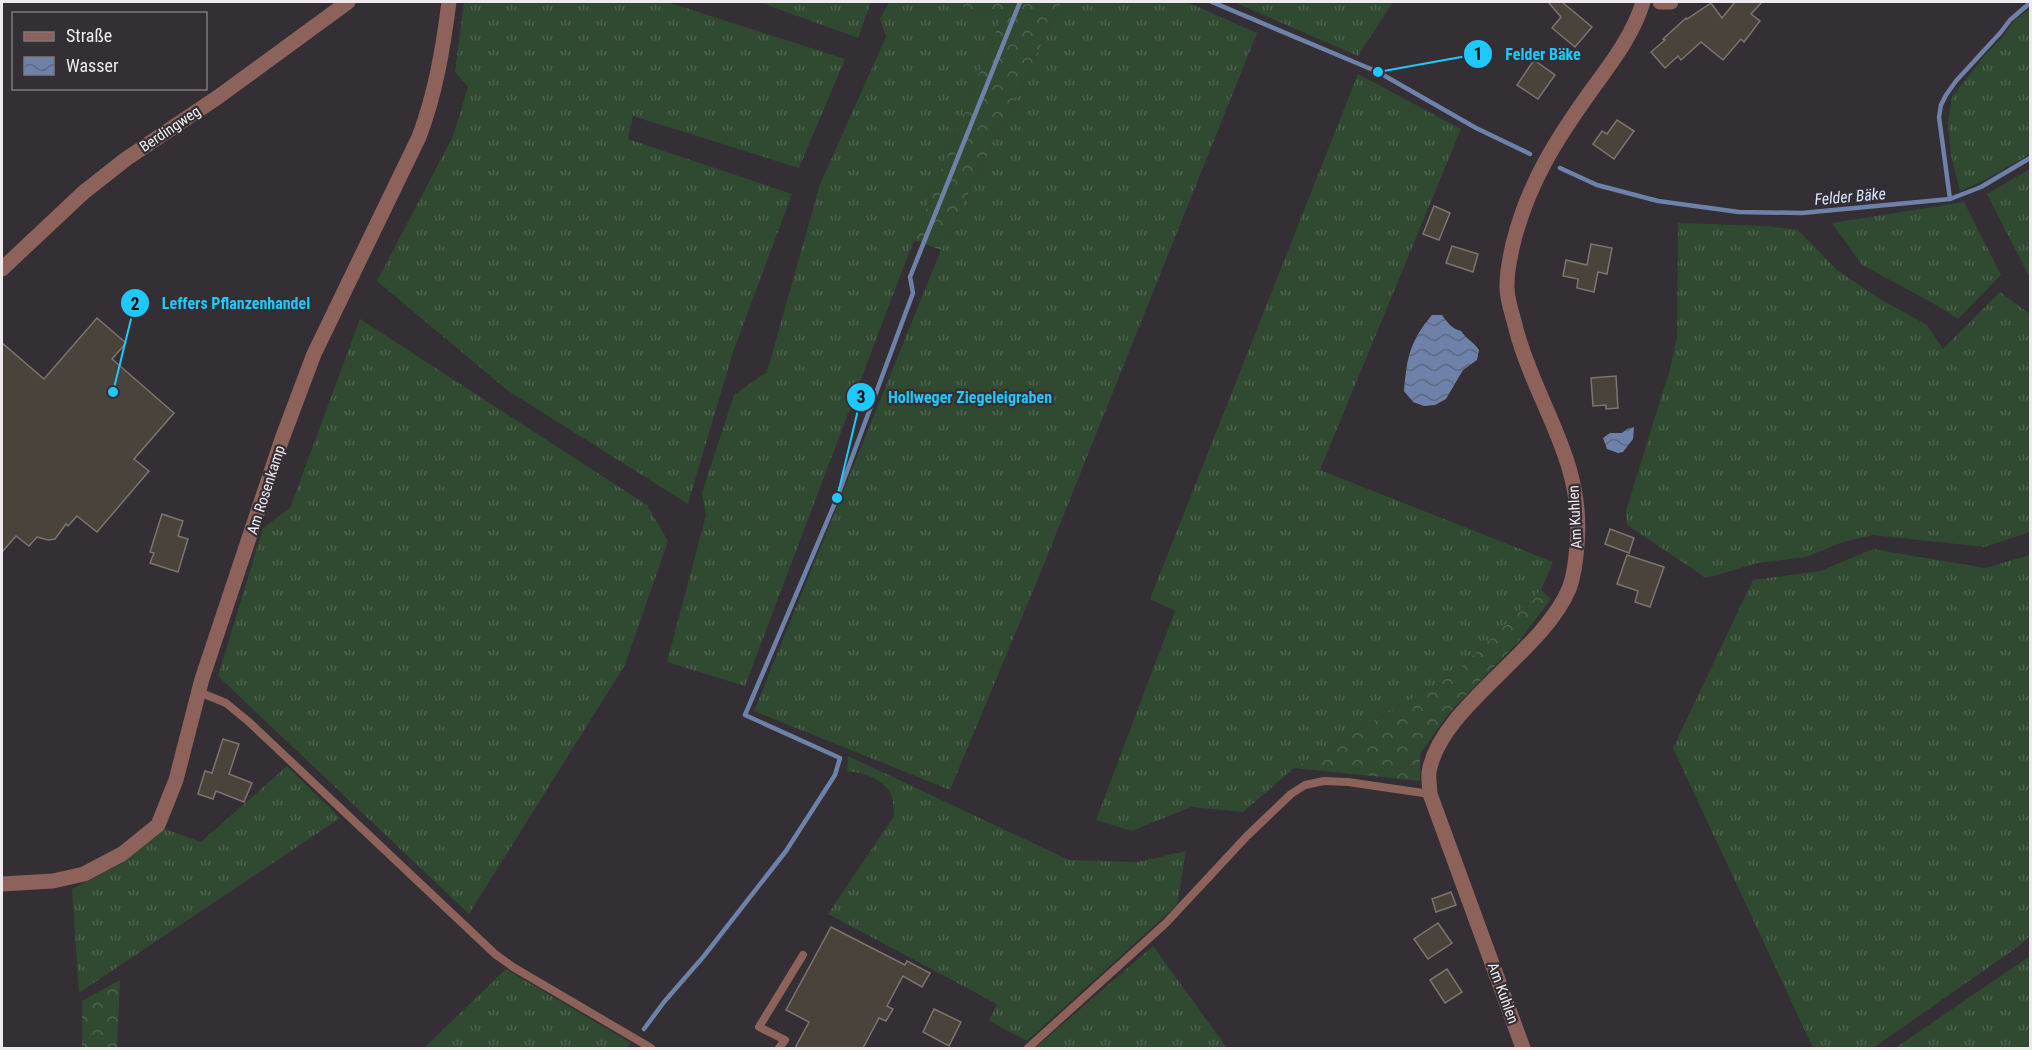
<svg xmlns="http://www.w3.org/2000/svg" width="2032" height="1050" font-family="'Roboto Condensed',sans-serif">
<style>
.grass{fill:url(#grass-tufts)}
.forest{fill:url(#forest-crowns)}
.water{fill:url(#water-waves)}
.lines{fill:none;stroke-linecap:round;stroke-linejoin:round}
.stream{stroke:#6d81a9;stroke-width:4.5}
.building{fill:#49433c;stroke:#7c756d;stroke-width:1.5}
.lane{stroke:#8c625b;stroke-width:8}
.street{stroke:#8c625b;stroke-width:15}
.labels{text-anchor:middle;stroke-width:4.5;stroke-linejoin:round;paint-order:stroke}
.street-label{font-size:15px;fill:#eeeaee;stroke:#342e35}
.water-label{font-size:16px;font-style:italic;fill:#d7e4fe;stroke:#342e35}
.leader{fill:none;stroke:#1fc9fd;stroke-width:2}
.callout-dot{fill:#1fc9fd;stroke:#342e35;stroke-width:2}
.mark-label{font-size:18px;text-anchor:middle;font-weight:bold;fill:#111}
.callout-label{font-size:16px;text-anchor:middle;font-weight:bold;fill:#1fc9fd;stroke:#342e35;stroke-width:4.5;stroke-linejoin:round;paint-order:stroke}
</style>
<defs>
<pattern id="grass-tufts" width="24" height="20" patternUnits="userSpaceOnUse" patternTransform="scale(1.5)"><rect width="24" height="20" fill="#304931"/><path d="M3 7l-1-3M5 7V3M7 7l1-3M15 17l-1-3M17 17v-4M19 17l1-3" fill="none" stroke="#4e634f"/></pattern>
<pattern id="forest-crowns" width="20" height="18" patternUnits="userSpaceOnUse" patternTransform="scale(1.5)"><rect width="20" height="18" fill="#304931"/><path d="M2 6a3 3 0 1 1 6 0M12 15a3 3 0 1 1 6 0" fill="none" stroke="#4e634f"/></pattern>
<pattern id="water-waves" width="16" height="10" patternUnits="userSpaceOnUse" patternTransform="scale(1.5)"><rect width="16" height="10" fill="#6d81a9"/><path d="M0 5q4-4 8 0t8 0" fill="none" stroke="#5e6982"/></pattern>
</defs>
<rect width="100%" height="100%" fill="#342e35"/>
<g class="grass">
<polygon points="464,2 667,2 845,59 799,168 633,116 628,139 792,194 733,352 688,504 507,390 377,281 453,136 468,87 455,72"/>
<polygon points="759,2 871,2 858,38"/>
<polygon points="889,2 957,2 958,5 1000,20 897,284 745,686 667,662 706,515 702,493 734,395 767,372 820,184 886,37 880,19"/>
<polygon points="1062,2 1187,2 1257,33 1042,569 950,790 754,711 941,250"/>
<polygon points="1234,2 1393,2 1358,56"/>
<polygon points="2030,9 2030,154 1983,181 1960,191 1951,155 1948,123 1952,97 1984,56 2002,38 2014,21"/>
<polygon points="1358,74 1461,129 1320,470 1553,562 1541,590 1454,674 1294,768 1243,812 1191,807 1132,831 1096,820 1175,611 1150,599"/>
<polygon points="2030,169 2030,278 1987,194"/>
<polygon points="1964,202 2001,275 1958,319 1931,302 1862,265 1832,223"/>
<polygon points="1678,223 1766,226 1798,230 1837,270 1880,299 1927,325 1943,349 2000,292 2030,314 2030,532 1984,547 1873,535 1843,542 1806,557 1758,563 1706,578 1627,525 1626,510 1670,369 1677,338"/>
<polygon points="360,319 647,505 668,541 625,665 469,914 218,676 263,528 290,508"/>
<polygon points="1873,549 1985,568 2030,555 2030,936 2019,946 1873,1048 1813,1048 1673,748 1753,580 1820,571"/>
<path d="M 848,756 L 1069,860 L 1137,862 L 1186,851 L 1177,905 L 1027,1041 L 989,1021 L 997,1004 L 828,914 L 894,816 C 893,810 894,802 892,796 C 884,778 864,773 847,771 Z"/>
<polygon points="287,766 340,818 79,993 72,889 119,865 165,829 201,842"/>
<polygon points="1153,946 1227,1048 1035,1048"/>
<polygon points="2030,956 2030,1048 1895,1048"/>
<polygon points="506,969 631,1043 627,1048 424,1048"/>
</g>
<g class="forest">
<polygon points="957,2 1062,2 941,250 914,240 1000,20 958,5"/>
<polygon points="1541,590 1551,599 1520,640 1449,713 1420,754 1420,781 1294,768 1454,674"/>
<polygon points="120,980 117,1048 82,1048 82,1001"/>
</g>
<g class="water">
<path d="M 1432,315 L 1442,315 C 1448,323 1452,329 1461,331 C 1466,339 1474,342 1479,350 L 1477,360 L 1463,370 L 1446,399 L 1435,405 L 1424,406 L 1413,402 L 1404,391 C 1407,357 1410,341 1432,315 Z"/>
<polygon points="1634,427 1633,439 1623,452 1618,453 1607,449 1603,438 1610,433 1622,433 1627,429"/>
</g>
<g class="lines">
<g class="stream">
<polyline points="1212,2 1378,72 1476,128 1530,154"/>
<polyline points="1560,168 1597,185 1658,201 1739,212 1802,213 1950,199 1981,187 2030,158"/>
<polyline points="1950,199 1939,117 1941,105 1946,95 1956,81 2001,32 2010,20 2030,3"/>
<polyline points="644,1029 664,1002 704,956 786,851 835,775 840,758 745,715 837,498 913,293 910,277 1020,2"/>
</g>
</g>
<g class="building">
<polygon points="1548,2 1562,2 1592,27 1575,47 1552,28 1561,17"/>
<polygon points="1735,2 1762,2 1751,14 1760,21 1744,42 1741,39 1723,60 1701,42 1681,60 1678,56 1665,68 1651,52 1665,40 1663,39 1686,18 1687,19 1711,3 1722,18"/>
<polygon points="1534,60 1555,75 1538,99 1517,85"/>
<polygon points="1617,120 1634,131 1614,159 1593,144 1602,131 1607,134"/>
<polygon points="1434,206 1450,213 1439,240 1423,234"/>
<polygon points="1591,244 1612,248 1607,274 1598,272 1594,292 1577,288 1578,279 1563,276 1566,260 1587,265"/>
<polygon points="1452,246 1478,254 1473,272 1446,263"/>
<polygon points="97,318 126,343 112,359 174,413 134,459 149,471 97,532 77,516 68,526 66,524 55,539 48,540 37,537 29,546 16,536 2,552 2,343 44,379"/>
<polygon points="1616,376 1618,408 1606,409 1606,405 1593,406 1591,378"/>
<polygon points="162,514 183,521 178,536 188,539 178,572 150,563 154,553 150,552"/>
<polygon points="1610,529 1634,538 1629,553 1605,544"/>
<polygon points="1627,555 1664,567 1650,607 1635,602 1638,591 1617,584"/>
<polygon points="223,739 239,744 229,774 252,783 244,802 216,791 213,799 198,794 205,771 212,773"/>
<polygon points="1451,892 1456,905 1436,912 1432,899"/>
<polygon points="1438,923 1452,943 1428,959 1414,939"/>
<polygon points="831,927 905,965 907,961 930,973 922,987 903,976 887,1006 893,1009 886,1021 879,1018 863,1048 795,1048 809,1022 786,1010"/>
<polygon points="1447,969 1462,992 1445,1003 1430,980"/>
<polygon points="934,1009 961,1022 949,1046 923,1032"/>
</g>
<g class="lines">
<g class="lane">
<polyline points="199,692 226,703 249,722 495,954 513,967 651,1048"/>
<polyline points="779,1048 785,1040 759,1027 803,955"/>
<polyline points="1028,1048 1166,923 1247,836 1291,794 1305,785 1324,781 1348,782 1430,794"/>
</g>
<g class="street">
<polyline points="1660,2 1671,2"/>
<polyline points="2,269 84,192 126,159 218,97 348,2"/>
<path d="M 2,884 L 53,881 L 84,874 L 122,854 L 158,825 L 176,780 L 202,679 L 282,439 L 314,354 L 419,137 C 436,92 443,48 449,2"/>
<path d="M 1523,1048 L 1430,794 C 1430,787 1428,779 1429,772 C 1440,707 1542,653 1569,589 C 1574,576 1576,559 1577,545 C 1585,461 1536,405 1516,329 C 1513,315 1506,299 1507,284 C 1507,271 1510,257 1513,244 C 1528,183 1557,138 1593,88 C 1612,62 1634,33 1643,2"/>
</g>
</g>
<g class="labels">
<g class="street-label">
<text transform="translate(170 129) rotate(-34)" y="5">Berdingweg</text>
<text transform="translate(266 490) rotate(-72)" y="5">Am Rosenkamp</text>
<text transform="translate(1575 517) rotate(-93)" y="5">Am Kuhlen</text>
<text transform="translate(1503 993) rotate(70)" y="5">Am Kuhlen</text>
</g>
<g class="water-label">
<text transform="translate(1850 196) rotate(-5)" y="6">Felder Bäke</text>
</g>
</g>
<path class="leader" d="M1378 72L1478 54M113 392L135 303M837 498L861 397"/>
<g class="callout-dot">
<circle cx="1378" cy="72" r="6"/>
<circle cx="113" cy="392" r="6"/>
<circle cx="837" cy="498" r="6"/>
<circle cx="1478" cy="54" r="15"/>
<circle cx="135" cy="303" r="15"/>
<circle cx="861" cy="397" r="15"/>
</g>
<g class="mark-label">
<text x="1478" y="60">1</text>
<text x="135" y="310">2</text>
<text x="861" y="403">3</text>
</g>
<g class="callout-label">
<text x="1543" y="60">Felder Bäke</text>
<text x="236" y="309">Leffers Pflanzenhandel</text>
<text x="970" y="403">Hollweger Ziegeleigraben</text>
</g>
<rect width="2032" height="1050" fill="none" stroke="#eeeaee" stroke-width="6"/>
<rect x="12" y="12" width="195" height="78" fill="#342e35" stroke="#7e797f" stroke-width="1.5"/>
<rect x="24" y="32" width="30" height="9" fill="#8c625b" stroke="#7e797f" stroke-width="1.5"/>
<text x="66" y="42" font-size="18" fill="#eeeaee">Straße</text>
<rect x="24" y="57" width="30" height="18" fill="url(#water-waves)" stroke="#7e797f" stroke-width="1.5"/>
<text x="66" y="72" font-size="18" fill="#eeeaee">Wasser</text>
</svg>
